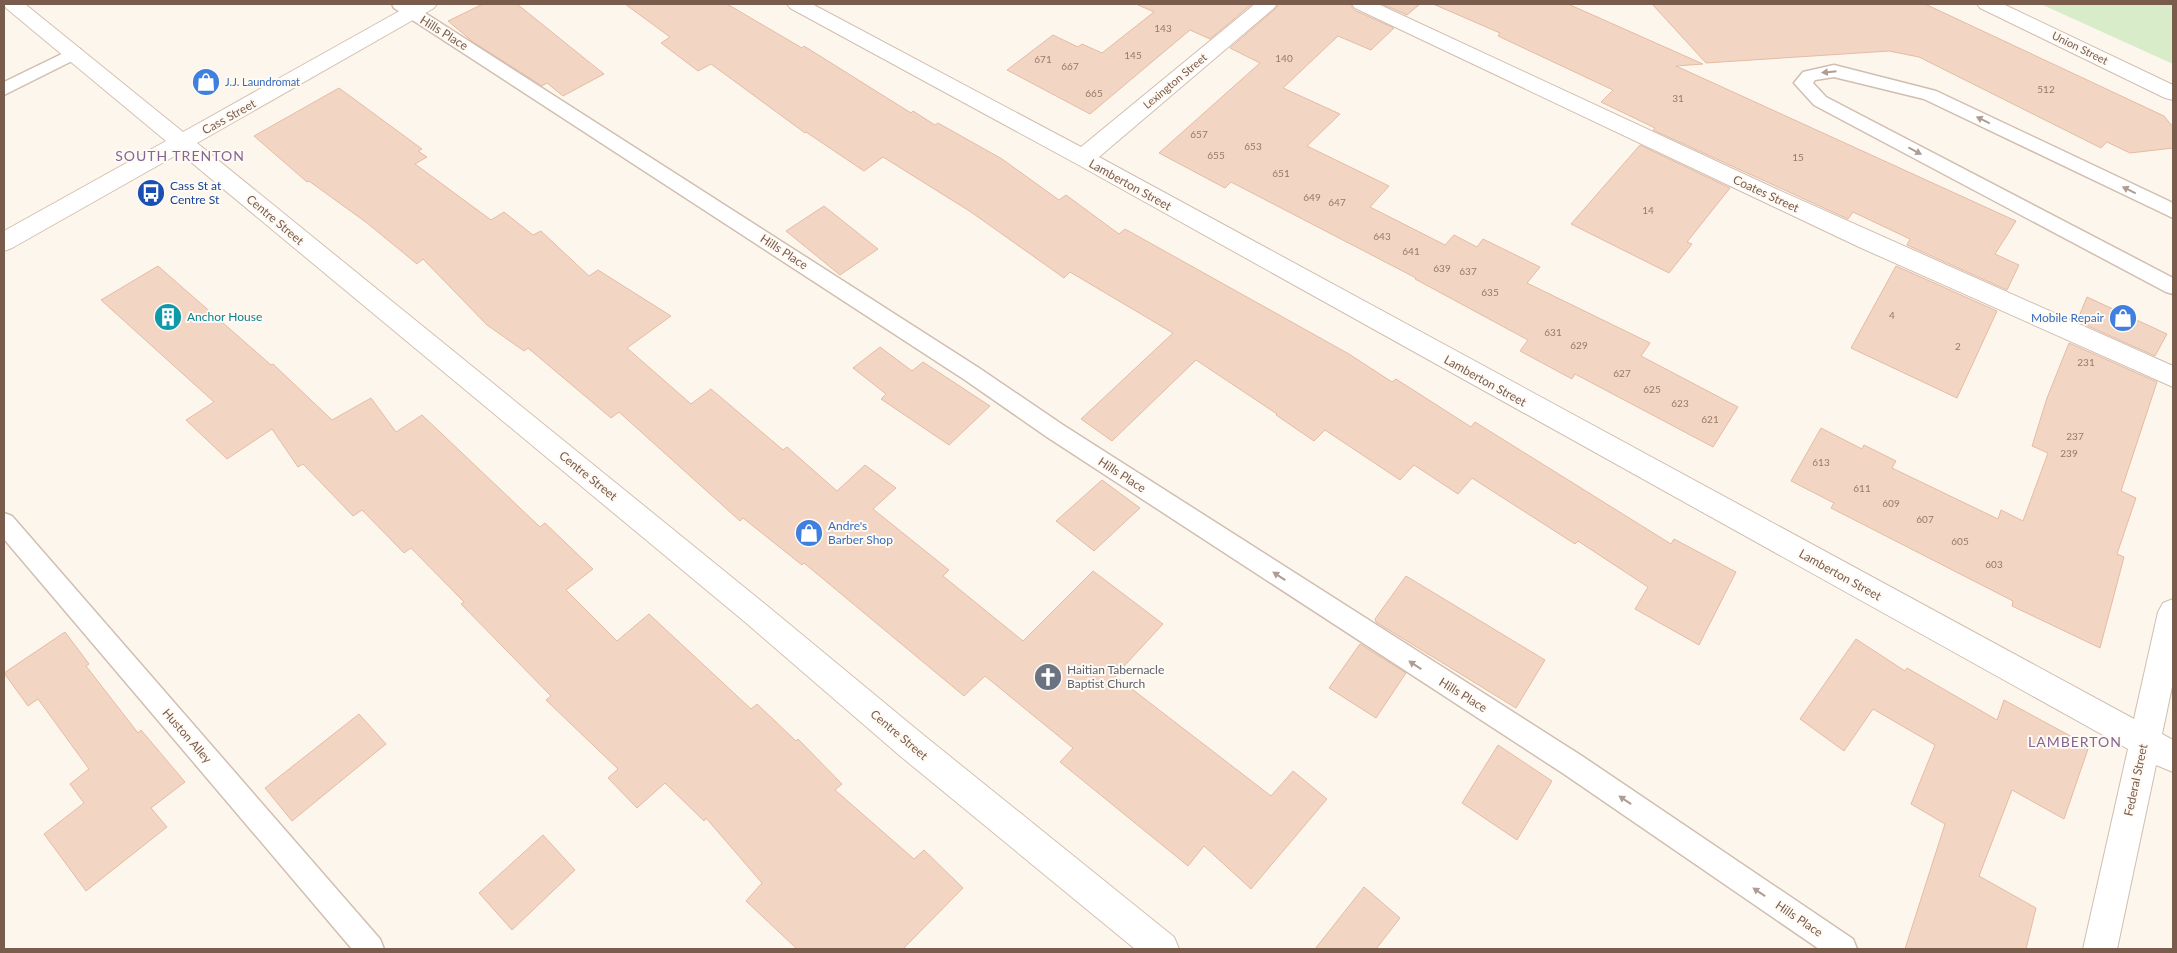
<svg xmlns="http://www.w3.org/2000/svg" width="2177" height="953" font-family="Lato,sans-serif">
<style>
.green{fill:#d8ecc9}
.building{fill:#f3d5c3;stroke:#e6bba3}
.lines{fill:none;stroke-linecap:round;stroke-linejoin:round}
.lane-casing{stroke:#d1beb0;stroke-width:3}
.street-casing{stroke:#d1beb0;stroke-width:2}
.secondary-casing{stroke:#d6c0b0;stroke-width:2}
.lane{fill:#fff;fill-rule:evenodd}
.street{fill:#fff;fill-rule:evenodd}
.secondary{fill:#fff;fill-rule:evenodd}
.oneway{fill:#af9d94}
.labels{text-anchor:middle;stroke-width:4;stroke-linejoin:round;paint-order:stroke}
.number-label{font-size:10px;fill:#987a6a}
.far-street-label{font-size:11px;fill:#7a5c4d;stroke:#fffaf3}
.far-shop-label{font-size:11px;fill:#366cbe;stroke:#fffaf3;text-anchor:start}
.street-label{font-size:12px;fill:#7a5c4d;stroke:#fffaf3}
.transit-label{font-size:12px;fill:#164399;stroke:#fffaf3;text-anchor:start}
.culture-label{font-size:12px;fill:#0d838f;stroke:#fffaf3;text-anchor:start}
.shop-label{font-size:12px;fill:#366cbe;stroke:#fffaf3;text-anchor:end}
.worship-label{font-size:12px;fill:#5b616d;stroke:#fffaf3;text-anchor:start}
.neighbourhood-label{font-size:14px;letter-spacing:1px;fill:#846695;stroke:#fffaf3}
</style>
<rect width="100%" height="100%" fill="#fdf6ec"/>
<polygon class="green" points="2041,4 2173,4 2173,64 2045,6"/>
<g class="building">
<polygon points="483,4 517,4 604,74 563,96 547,83 542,86 473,42 448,21"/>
<polygon points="625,4 727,4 802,48 804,46 911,113 913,111 935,125 938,123 1002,159 1059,200 1066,195 1119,234 1125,229 1349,354 1392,382 1396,379 1471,427 1475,422 1671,544 1674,539 1736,572 1699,645 1635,609 1648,587 1578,541 1575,544 1472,478 1458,494 1414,465 1400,480 1325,430 1314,441 1276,415 1277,414 1196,360 1112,441 1081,419 1173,333 1070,272 1064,278 971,212 883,157 864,171 806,132 805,133 711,64 698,71 661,43 670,37"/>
<polygon points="1136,4 1252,4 1210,39 1190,30 1090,114 1007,70 1053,35 1078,47 1082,44 1102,53 1154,12"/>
<polygon points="1279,4 1350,4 1354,10 1394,28 1371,50 1338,36 1283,88 1340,114 1307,146 1389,186 1370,207 1445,245 1454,235 1477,247 1483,239 1540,267 1527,283 1650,343 1641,356 1738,407 1713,447 1575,374 1572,379 1520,351 1528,340 1415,279 1416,278 1231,182 1225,188 1159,153 1260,63 1230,48 1275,9"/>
<polygon points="1382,4 1420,4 1407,15"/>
<polygon points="1433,4 1568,4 1703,64 1676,66 2016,221 1995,254 2019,265 2007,290 1907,245 1910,239 1853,212 1848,219 1653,130 1655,128 1601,102 1613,90 1498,36 1500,33"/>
<polygon points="1652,4 1925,4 2164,116 2173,127 2173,148 2130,153 2107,142 2101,148 1919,57 1889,51 1706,63"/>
<polygon points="339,88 422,149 418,151 427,157 415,164 491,220 504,212 533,235 541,231 589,276 598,270 671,316 627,348 691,404 711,389 783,450 787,447 837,491 865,465 896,488 873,509 949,570 943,576 1023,641 1093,571 1163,624 1115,676 1271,796 1293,771 1327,799 1251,889 1204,846 1188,866 1060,762 1073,748 985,676 964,696 804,563 802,565 743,518 740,521 619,412 611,418 528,348 524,351 487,325 423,259 417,264 367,223 309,181 307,182 254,136"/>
<polygon points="1640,145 1730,188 1687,242 1692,244 1669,273 1571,224"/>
<polygon points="824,206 878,249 840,275 786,231"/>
<polygon points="158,266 271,365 273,364 332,420 371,398 396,432 422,415 540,527 545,523 593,569 566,590 617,641 649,614 751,709 757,704 796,741 798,739 842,784 835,790 914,859 924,850 963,888 903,949 797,949 746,901 762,883 706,818 704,821 665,783 637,808 608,778 618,769 546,700 551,696 461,604 464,602 411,548 404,553 362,510 353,516 303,464 298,467 272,429 227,459 186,420 214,402 101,300"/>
<polygon points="1896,266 1997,311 1957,398 1851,348"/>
<polygon points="2087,297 2167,334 2155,356 2077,321"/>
<polygon points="2069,343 2157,382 2121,491 2136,498 2117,554 2124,557 2100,648 2012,606 2013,601 1831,508 1834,503 1791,481 1821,428 1862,449 1864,445 1896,461 1892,468 1998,519 2001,510 2023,521 2048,453 2032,446 2047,398"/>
<polygon points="880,347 912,371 923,362 990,406 949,445 881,399 886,394 853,368"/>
<polygon points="1102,480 1140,508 1094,551 1056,521"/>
<polygon points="1406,576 1545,660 1516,708 1376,622 1375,619"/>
<polygon points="65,632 89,664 86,666 138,733 141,730 185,782 151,808 167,827 86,891 44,834 84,803 70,784 89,769 38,699 28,706 4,673"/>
<polygon points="1856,639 1905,671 1907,668 1997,720 2004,700 2089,746 2064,819 2012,790 1979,876 2036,908 2026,949 1905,949 1945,824 1911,804 1935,745 1873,709 1844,751 1800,719"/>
<polygon points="1360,644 1406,673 1376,718 1329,688"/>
<polygon points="359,714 386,744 292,821 265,788"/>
<polygon points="1498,745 1552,781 1517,840 1462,803"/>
<polygon points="543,835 575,870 512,930 479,893"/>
<polygon points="1364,887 1400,918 1376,949 1315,949"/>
</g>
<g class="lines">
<defs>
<g id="lane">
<polygon points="392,4 411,4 979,368 1063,425 1582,756 1853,939 1857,949 1819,949 1564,774 1047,437 965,380 394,8"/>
<polygon points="74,48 80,49 83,53 80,57 4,95 4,82"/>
<polygon points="1834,65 1936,91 2173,203 2173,218 1924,99 1834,77 1815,80 1813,83 1826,97 2173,278 2173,294 2166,292 1814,105 1794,83 1803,72"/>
<polygon points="4,513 12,516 380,939 384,949 352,949 4,539"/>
</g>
<g id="street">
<polygon points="787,4 812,4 1081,147 1255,4 1277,4 1274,8 1099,157 2134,719 2158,612 2163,603 2173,599 2173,682 2162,734 2173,740 2173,772 2156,765 2117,949 2083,949 2128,749 1075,163 790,8"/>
<polygon points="1352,4 1378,4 1774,188 2173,366 2173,387 1859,247 1355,8"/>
<polygon points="1977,4 2003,4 2173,85 2173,100 2165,98 1980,8"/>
</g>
<polygon id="secondary" points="4,4 25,4 183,132 412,4 437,4 434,8 197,143 765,604 921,733 1174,937 1179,949 1135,949 899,755 745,622 180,153 12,248 4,251 4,231 166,141 6,8"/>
</defs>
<use href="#lane" class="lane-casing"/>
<use href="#street" class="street-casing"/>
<use href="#secondary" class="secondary-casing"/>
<use href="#lane" class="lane"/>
<use href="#street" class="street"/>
<use href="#secondary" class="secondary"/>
</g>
<defs><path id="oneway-solid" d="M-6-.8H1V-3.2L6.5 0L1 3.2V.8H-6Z" transform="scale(1.25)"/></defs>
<g class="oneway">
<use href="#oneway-solid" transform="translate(1829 72) rotate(174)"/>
<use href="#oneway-solid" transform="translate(1983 120) rotate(-154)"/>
<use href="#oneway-solid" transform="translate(1915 151) rotate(28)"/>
<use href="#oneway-solid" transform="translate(2129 190) rotate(-154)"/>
<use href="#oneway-solid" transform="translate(1279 576) rotate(-147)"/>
<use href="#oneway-solid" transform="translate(1415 665) rotate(-147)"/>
<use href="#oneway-solid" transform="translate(1625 800) rotate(-146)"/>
<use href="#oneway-solid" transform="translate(1759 892) rotate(-146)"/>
</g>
<defs>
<symbol id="shop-disc" viewBox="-11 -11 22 22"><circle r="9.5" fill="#3f7fe0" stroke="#fffaf3"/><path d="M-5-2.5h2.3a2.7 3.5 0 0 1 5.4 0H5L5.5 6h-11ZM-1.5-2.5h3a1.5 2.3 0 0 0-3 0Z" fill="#fff"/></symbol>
<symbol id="bus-disc" viewBox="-11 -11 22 22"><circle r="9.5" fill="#1a4fb4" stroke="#fffaf3"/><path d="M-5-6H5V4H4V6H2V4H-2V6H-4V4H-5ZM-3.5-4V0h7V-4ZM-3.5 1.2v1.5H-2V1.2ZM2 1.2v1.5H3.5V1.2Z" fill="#fff"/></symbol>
<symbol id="building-disc" viewBox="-11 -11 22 22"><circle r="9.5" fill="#0f9aa8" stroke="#fffaf3"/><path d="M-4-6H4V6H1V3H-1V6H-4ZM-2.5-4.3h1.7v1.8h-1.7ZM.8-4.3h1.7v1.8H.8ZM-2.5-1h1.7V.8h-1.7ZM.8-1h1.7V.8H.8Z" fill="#fff"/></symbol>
<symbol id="church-disc" viewBox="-11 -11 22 22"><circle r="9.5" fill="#6b7280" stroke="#fffaf3"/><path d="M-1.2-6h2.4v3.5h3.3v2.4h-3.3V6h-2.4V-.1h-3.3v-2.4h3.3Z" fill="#fff"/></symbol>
</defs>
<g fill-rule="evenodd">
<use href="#shop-disc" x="190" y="66" width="32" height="32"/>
<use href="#bus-disc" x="135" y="177" width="32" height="32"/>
<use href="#building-disc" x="152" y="301" width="32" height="32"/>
<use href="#shop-disc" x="2107" y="302" width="32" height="32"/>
<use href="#shop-disc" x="793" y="517" width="32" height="32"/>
<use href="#church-disc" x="1032" y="661" width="32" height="32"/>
</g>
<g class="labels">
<g class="number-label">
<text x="1163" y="32">143</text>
<text x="1133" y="59">145</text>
<text x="1284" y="62">140</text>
<text x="1043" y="63">671</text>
<text x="1070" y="70">667</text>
<text x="2046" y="93">512</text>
<text x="1094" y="97">665</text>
<text x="1678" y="102">31</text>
<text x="1199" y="138">657</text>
<text x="1253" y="150">653</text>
<text x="1216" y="159">655</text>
<text x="1798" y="161">15</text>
<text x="1281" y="177">651</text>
<text x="1312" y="201">649</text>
<text x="1337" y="206">647</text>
<text x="1648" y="214">14</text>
<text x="1382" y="240">643</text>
<text x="1411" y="255">641</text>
<text x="1442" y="272">639</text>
<text x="1468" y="275">637</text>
<text x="1490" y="296">635</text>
<text x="1892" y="319">4</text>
<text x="1553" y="336">631</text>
<text x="1579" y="349">629</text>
<text x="1958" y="350">2</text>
<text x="2086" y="366">231</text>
<text x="1622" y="377">627</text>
<text x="1652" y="393">625</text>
<text x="1680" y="407">623</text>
<text x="1710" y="423">621</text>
<text x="2075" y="440">237</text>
<text x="2069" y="457">239</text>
<text x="1821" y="466">613</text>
<text x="1862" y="492">611</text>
<text x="1891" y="507">609</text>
<text x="1925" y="523">607</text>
<text x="1960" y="545">605</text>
<text x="1994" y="568">603</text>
</g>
<g class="far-street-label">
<text transform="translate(2080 48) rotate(26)" y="4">Union Street</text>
<text transform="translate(1175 81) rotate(-40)" y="4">Lexington Street</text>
</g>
<g class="far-shop-label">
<text x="225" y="86">J.J. Laundromat</text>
</g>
<g class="street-label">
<text transform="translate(444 33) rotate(32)" y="4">Hills Place</text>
<text transform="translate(229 117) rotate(-29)" y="4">Cass Street</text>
<text transform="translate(1130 185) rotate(29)" y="4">Lamberton Street</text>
<text transform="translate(1766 194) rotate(25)" y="4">Coates Street</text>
<text transform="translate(275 220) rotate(40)" y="4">Centre Street</text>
<text transform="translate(784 252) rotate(33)" y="4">Hills Place</text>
<text transform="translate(1485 381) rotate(29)" y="4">Lamberton Street</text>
<text transform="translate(1122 475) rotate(33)" y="4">Hills Place</text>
<text transform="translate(588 476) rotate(39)" y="4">Centre Street</text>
<text transform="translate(1840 575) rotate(29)" y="4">Lamberton Street</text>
<text transform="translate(1463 695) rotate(32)" y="4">Hills Place</text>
<text transform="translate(899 735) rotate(40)" y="4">Centre Street</text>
<text transform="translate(187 736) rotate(49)" y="4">Huston Alley</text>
<text transform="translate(2136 780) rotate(-78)" y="4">Federal Street</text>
<text transform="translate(1799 919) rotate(34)" y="4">Hills Place</text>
</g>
<g class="transit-label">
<text x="170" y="190">Cass St at<tspan x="170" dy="14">Centre St</tspan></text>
</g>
<g class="culture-label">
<text x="187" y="321">Anchor House</text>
</g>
<g class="shop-label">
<text x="2104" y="322">Mobile Repair</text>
<text x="828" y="530" text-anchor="start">Andre's<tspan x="828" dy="14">Barber Shop</tspan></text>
</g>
<g class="worship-label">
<text x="1067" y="674">Haitian Tabernacle<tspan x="1067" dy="14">Baptist Church</tspan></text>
</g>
<g class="neighbourhood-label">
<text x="180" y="161">SOUTH TRENTON</text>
<text x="2075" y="747">LAMBERTON</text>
</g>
</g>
<rect width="2177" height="953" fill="none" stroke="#7a5c4d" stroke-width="10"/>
</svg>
